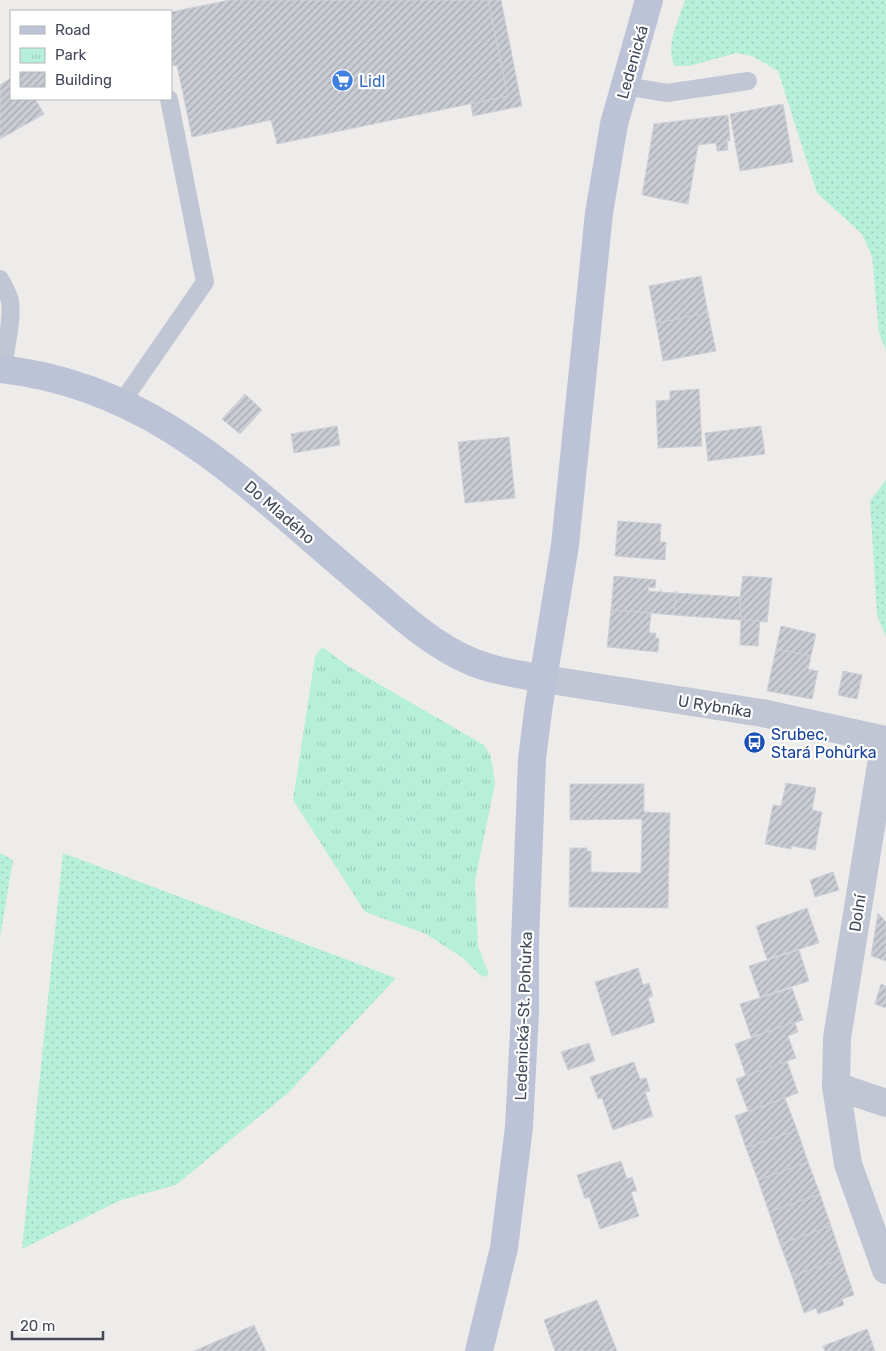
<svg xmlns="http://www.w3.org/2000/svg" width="886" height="1351" font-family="Rubik,sans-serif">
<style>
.grass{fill:url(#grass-dots)}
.park{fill:url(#park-tufts)}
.building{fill:url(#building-hatch);stroke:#cfcfd7}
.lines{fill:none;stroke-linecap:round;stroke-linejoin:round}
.service{stroke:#c1c6d4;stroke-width:18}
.minor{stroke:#c1c6d4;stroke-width:28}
.tertiary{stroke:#c1c6d4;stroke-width:28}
.secondary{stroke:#bdc3d6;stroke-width:28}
.labels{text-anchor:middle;stroke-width:4.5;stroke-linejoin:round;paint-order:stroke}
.street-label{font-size:16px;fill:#434959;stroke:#fff}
.shop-label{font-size:16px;fill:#366cbe;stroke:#fff;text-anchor:start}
.transit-label{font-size:16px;fill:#164399;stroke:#fff;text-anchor:start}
</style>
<defs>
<pattern id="grass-dots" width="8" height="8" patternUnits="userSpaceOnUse" patternTransform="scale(1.25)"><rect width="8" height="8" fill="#b6efda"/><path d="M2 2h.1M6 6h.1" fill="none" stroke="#9ecebd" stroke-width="1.8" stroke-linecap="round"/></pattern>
<pattern id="park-tufts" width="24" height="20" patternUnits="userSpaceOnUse" patternTransform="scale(1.25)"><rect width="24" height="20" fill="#b6efda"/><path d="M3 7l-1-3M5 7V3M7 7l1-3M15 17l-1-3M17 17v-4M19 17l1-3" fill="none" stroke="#9ecebd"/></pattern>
<pattern id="building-hatch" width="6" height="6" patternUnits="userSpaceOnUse" patternTransform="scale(1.25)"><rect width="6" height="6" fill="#caccd4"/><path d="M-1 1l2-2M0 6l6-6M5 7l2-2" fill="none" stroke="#a6a8af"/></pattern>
</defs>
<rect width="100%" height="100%" fill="#eeeceb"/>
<g class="grass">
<path d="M 685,0 L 886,0 L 886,350 L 879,333 L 872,256 L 862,234 L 817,193 L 778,71 L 752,56 L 736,53 L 689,66 L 675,66 C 664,46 679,20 685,0 Z"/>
<polygon points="886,480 886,637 877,615 870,501"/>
<polygon points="0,853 13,860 0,938"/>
<polygon points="63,853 396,978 288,1093 176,1185 121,1200 22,1249"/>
</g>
<polygon class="park" points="322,647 348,666 484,745 491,757 495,783 475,881 478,946 489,975 482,977 463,958 426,934 365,912 293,800 315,657"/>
<g class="building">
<polygon points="230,0 488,0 508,96 277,144 271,120 192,137 177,65 171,66 171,12"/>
<polygon points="488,0 501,0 522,106 473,116 471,104 508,96"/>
<polygon points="11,78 11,99 35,99 44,114 0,139 0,85"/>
<polygon points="783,104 793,162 740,171 730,114"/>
<polygon points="728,115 730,141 727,141 728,150 717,151 716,143 698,145 688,204 642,195 654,124"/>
<polygon points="701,276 708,313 656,323 649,286"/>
<polygon points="708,313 716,351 663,361 656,323"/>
<polygon points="699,389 702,446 658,448 656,401 670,400 670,391"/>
<polygon points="245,394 262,410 240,434 222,419"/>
<polygon points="337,426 340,445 294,453 291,434"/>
<polygon points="761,426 765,454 708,461 705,433"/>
<polygon points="509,437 515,498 465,503 458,442"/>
<polygon points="618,521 661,524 660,542 666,542 665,560 615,556"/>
<polygon points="614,576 656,580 655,588 649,587 648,591 660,592 661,589 661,592 675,593 676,591 674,615 611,610"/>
<polygon points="743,576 772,578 767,622 741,620 740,597"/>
<polygon points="676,593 740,597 741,620 674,615"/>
<polygon points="611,610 651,613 649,633 656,633 655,638 659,638 658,652 607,647"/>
<polygon points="741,620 760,621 758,646 740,645"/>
<polygon points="781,626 816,634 811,656 776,649"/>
<polygon points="776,649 811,656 808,669 818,671 812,699 767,691"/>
<polygon points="843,671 862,675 857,699 838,695"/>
<polygon points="786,783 816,788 812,810 822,812 815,850 792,846 791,849 765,844 773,805 781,806"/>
<polygon points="570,784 644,784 644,812 670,813 668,908 569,907 570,848 587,848 587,851 591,851 591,872 641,873 642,819 570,820"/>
<polygon points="833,872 839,890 815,897 810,880"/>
<polygon points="807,908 819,943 767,959 756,926"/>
<polygon points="878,913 886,922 886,961 871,956"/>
<polygon points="799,950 809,981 760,997 749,966"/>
<polygon points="638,968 643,985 649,983 653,996 648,998 655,1022 612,1036 595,982"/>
<polygon points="881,984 886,986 886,1008 875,1004"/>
<polygon points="792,988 803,1020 751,1037 740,1004"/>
<polygon points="795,1022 798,1032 788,1036 796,1058 746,1076 735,1044"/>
<polygon points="589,1043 595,1061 568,1070 561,1052"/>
<polygon points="787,1061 798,1093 748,1111 736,1079"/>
<polygon points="634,1062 640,1079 646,1078 650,1091 645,1092 653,1116 613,1130 602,1098 598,1099 590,1077"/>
<polygon points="785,1098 797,1130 746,1148 735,1116"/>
<polygon points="797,1130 808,1162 758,1180 746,1148"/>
<polygon points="621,1161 627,1179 632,1177 637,1191 631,1192 639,1216 600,1229 589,1197 585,1199 577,1175"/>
<polygon points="808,1162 820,1194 769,1212 758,1180"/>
<polygon points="820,1194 831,1226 780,1244 769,1212"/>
<polygon points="831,1226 842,1259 792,1276 780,1244"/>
<polygon points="842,1259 854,1295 842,1299 844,1305 818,1314 816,1308 804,1313 792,1276"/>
<polygon points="597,1300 617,1351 555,1351 544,1320"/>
<polygon points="254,1325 266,1351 194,1351"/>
<polygon points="867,1329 875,1351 825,1351 823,1346"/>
</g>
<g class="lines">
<g class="service">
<polyline points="625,86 667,93 748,81"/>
<path d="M 0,279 C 4,286 8,293 10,301 C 13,319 5,350 3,369"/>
<polyline points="122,402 205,282 169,99"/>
</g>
<g class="minor">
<polyline points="885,740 837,1038 836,1086 848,1164 886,1270"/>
<polyline points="836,1086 886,1103"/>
</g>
<polyline class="tertiary" points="544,679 762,713 886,740"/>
<g class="secondary">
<path d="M 0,369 C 157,386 250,489 364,584 C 397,612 430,644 470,661 C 493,671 519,674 544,679"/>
<polyline points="479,1351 504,1248 519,1127 525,1012 525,942 532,759 539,704 565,545 599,213 614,124 649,0"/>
</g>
</g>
<defs>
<symbol id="supermarket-disc" viewBox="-11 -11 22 22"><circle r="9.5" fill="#3f7fe0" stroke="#fff"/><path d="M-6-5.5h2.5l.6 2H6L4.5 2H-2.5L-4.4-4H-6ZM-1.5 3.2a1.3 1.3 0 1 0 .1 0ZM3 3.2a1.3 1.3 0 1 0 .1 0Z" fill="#fff"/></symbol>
<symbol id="bus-disc" viewBox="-11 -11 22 22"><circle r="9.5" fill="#1a4fb4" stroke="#fff"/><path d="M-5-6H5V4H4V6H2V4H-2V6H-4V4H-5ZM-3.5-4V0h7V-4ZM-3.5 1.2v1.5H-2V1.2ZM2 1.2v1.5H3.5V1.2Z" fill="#fff"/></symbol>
</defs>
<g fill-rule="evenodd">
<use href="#supermarket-disc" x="330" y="68" width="25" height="25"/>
<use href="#bus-disc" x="742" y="730" width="25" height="25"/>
</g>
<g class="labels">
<g class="street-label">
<text transform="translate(632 62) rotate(-74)" y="6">Ledenická</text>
<text transform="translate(280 512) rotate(41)" y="6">Do Mladého</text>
<text transform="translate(715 706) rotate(9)" y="6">U Rybníka</text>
<text transform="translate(857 913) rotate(-81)" y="6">Dolní</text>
<text transform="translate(523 1016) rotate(-88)" y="6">Ledenická-St. Pohůrka</text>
</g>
<g class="shop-label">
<text x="359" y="87">Lidl</text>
</g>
<g class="transit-label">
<text x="771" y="740">Srubec,<tspan x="771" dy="18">Stará Pohůrka</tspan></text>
</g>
</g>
<rect x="10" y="10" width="162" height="90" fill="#ffffff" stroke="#b4b6bd"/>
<rect x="20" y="26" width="25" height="8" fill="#bdc3d6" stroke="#b4b6bd"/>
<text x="55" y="35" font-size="15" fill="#434959">Road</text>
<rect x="20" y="48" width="25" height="15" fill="url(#park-tufts)" stroke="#b4b6bd"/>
<text x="55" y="60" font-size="15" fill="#434959">Park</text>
<rect x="20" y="72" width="25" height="15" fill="url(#building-hatch)" stroke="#b4b6bd"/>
<text x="55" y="85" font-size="15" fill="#434959">Building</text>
<path d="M12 1331v8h91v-8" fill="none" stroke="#434959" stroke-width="2.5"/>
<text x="20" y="1331" font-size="15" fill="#434959" stroke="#ffffff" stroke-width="4" paint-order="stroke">20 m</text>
</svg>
